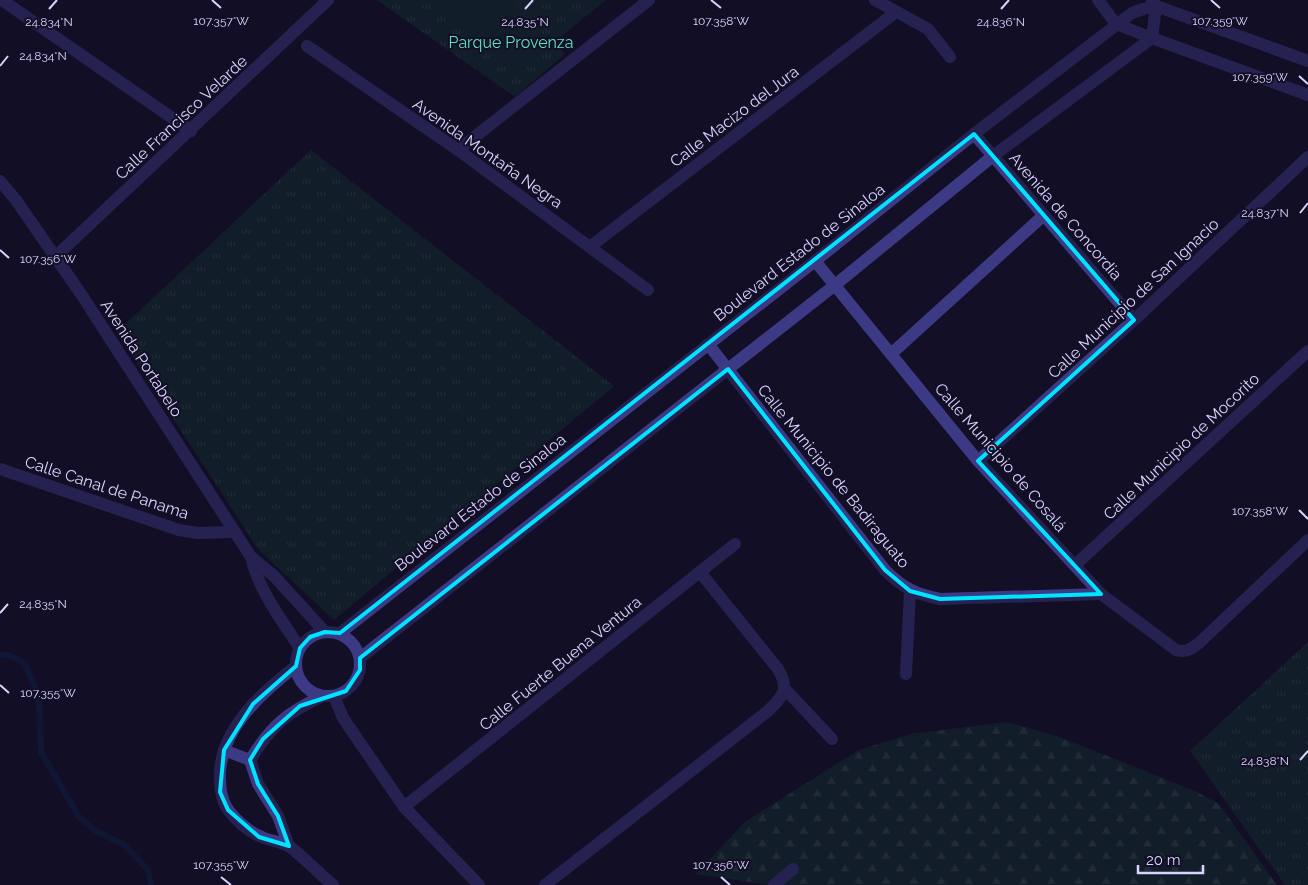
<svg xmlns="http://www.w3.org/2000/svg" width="1308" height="885" font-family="Raleway,sans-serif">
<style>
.grass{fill:url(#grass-tufts)}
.forest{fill:url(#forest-firs)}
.pitch{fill:#12302f}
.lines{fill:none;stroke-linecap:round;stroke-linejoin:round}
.stream{stroke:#0c2248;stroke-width:6}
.minor{stroke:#3d3a85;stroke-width:12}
.tertiary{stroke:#3d3a85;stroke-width:12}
.marked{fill:none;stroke:#00e5ff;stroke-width:4;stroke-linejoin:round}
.ticks{fill:none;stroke:#d9d4ff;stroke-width:2}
.labels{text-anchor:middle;stroke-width:4;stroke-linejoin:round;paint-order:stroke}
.park-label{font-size:16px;fill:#5fe0c0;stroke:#130f26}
.street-label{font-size:16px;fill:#d9d4ff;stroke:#130f26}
.ticks-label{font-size:12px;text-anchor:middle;fill:#d9d4ff;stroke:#130f26;stroke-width:4;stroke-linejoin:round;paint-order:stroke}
</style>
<defs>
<pattern id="grass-tufts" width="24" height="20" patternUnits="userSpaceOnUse" patternTransform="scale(1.25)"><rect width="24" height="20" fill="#12302f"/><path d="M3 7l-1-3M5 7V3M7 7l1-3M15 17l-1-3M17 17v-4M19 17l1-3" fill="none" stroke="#344d4e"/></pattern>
<pattern id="forest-firs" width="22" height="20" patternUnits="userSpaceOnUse" patternTransform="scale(1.25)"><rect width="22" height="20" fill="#12302f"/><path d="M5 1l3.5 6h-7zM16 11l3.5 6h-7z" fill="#344d4e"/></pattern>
</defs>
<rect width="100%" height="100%" fill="#130f26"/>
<g class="grass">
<polygon points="377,0 606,0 554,42 565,54 515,97"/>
<polygon points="311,150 614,386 334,620 258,549 117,332"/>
<polygon points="1308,642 1308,885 1285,885 1190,751"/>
</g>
<polygon class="forest" points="1007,722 1060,737 1199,793 1219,804 1277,885 771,885 696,874 746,821 859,750 911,734"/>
<polygon class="pitch" points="445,0 511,0 546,27 514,66 437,11"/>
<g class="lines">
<polyline class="stream" points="0,655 9,655 25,664 39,697 41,752 79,817 93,829 124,845 148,870 151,885"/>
<g class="minor">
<polyline points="2,0 191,131"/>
<polyline points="875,0 928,29 950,57"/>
<polyline points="307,46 458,150 648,290"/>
<polyline points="974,134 1134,320"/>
<polyline points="458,150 649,0"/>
<polyline points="0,181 16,200 83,297 251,557 274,576 325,632"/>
<polyline points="591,246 896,12"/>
<polyline points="55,257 328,0"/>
<path d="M 815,261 L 978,461 L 1101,594 L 1176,650 C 1186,653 1191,649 1199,643 L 1308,540"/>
<path d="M 708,344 L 885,570 C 903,588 915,594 940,599 L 1101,594"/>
<polyline points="891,354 1044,215"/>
<polyline points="978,461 1134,320 1308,157"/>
<polyline points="0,469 179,530 197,533 234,532"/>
<path d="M 251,557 C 259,591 281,619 300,648"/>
<polyline points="1075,565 1308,351"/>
<circle cx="328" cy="664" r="32"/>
<path d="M 296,666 C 261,693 218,731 220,779 C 220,790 222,802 229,811 C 237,821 250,833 262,837 C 270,841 283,842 290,847 C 305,858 318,873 333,885"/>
<polyline points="906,674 910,591"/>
<polyline points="785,689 832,739"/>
<polyline points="334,696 343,718 404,807 479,885"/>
<polyline points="224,750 250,760"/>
<path d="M 250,760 C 271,726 287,712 323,696"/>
<polyline points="250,760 258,784 278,816 289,846"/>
<polyline points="404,807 735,544"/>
<path d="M 545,885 L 768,711 C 783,696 790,689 778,669 L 700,572"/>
<polyline points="774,885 793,869"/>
</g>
<g class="tertiary">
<polyline points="1098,0 1116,24 1152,38 1156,6 1152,1"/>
<polyline points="340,633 815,261 974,134 1132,13 1143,9 1156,6 1308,61"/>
<polyline points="360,658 835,285 993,156 1152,38 1308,95"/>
</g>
</g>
<path d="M0 0H1308V885H0ZM 974,134 L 1134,320 L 978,461 L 1101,594 L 940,599 L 910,591 L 885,570 L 728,369 L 360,658 L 360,670 L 346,691 L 300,706 L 263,739 L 250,760 L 258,784 L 278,816 L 289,846 L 259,837 L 228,810 L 220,792 L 224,750 L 253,704 L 296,666 L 300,648 L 310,637 L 325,632 L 340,633 Z" fill="#130f26" fill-opacity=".55" fill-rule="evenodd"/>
<path class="marked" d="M 974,134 L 1134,320 L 978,461 L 1101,594 L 940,599 L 910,591 L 885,570 L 728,369 L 360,658 L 360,670 L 346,691 L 300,706 L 263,739 L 250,760 L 258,784 L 278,816 L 289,846 L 259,837 L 228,810 L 220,792 L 224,750 L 253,704 L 296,666 L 300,648 L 310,637 L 325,632 L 340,633 Z"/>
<path class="ticks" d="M 212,0 L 221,8M 711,0 L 721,8M 1211,0 L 1220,8M 49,9 L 57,0M 525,9 L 533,0M 1001,9 L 1009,0M 0,66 L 8,56M 1299,76 L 1308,84M 1300,213 L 1308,203M 0,250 L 9,258M 1299,510 L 1308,519M 0,613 L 8,604M 0,685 L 9,693M 1300,760 L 1308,751M 221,877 L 231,885M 721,877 L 730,885"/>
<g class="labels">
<g class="park-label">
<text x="511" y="48">Parque Provenza</text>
</g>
<g class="street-label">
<text transform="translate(734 116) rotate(-37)" y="6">Calle Macizo del Jura</text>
<text transform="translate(181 117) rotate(-43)" y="6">Calle Francisco Velarde</text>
<text transform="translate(488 153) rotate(35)" y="6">Avenida Montaña Negra</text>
<text transform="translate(1066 216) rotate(49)" y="6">Avenida de Concordia</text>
<text transform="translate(799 252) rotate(-38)" y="6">Boulevard Estado de Sinaloa</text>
<text transform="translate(1133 298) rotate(-43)" y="6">Calle Municipio de San Ignacio</text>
<text transform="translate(142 358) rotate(57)" y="6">Avenida Portabelo</text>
<text transform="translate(1181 446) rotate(-43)" y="6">Calle Municipio de Mocorito</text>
<text transform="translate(1001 457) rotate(49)" y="6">Calle Municipio de Cosalá</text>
<text transform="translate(834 476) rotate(51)" y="6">Calle Municipio de Badiraguato</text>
<text transform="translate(107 487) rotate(18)" y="6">Calle Canal de Panama</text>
<text transform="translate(480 502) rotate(-38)" y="6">Boulevard Estado de Sinaloa</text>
<text transform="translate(560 663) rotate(-39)" y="6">Calle Fuerte Buena Ventura</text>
</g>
</g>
<g class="ticks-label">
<text x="221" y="25">107.357°W</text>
<text x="721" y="25">107.358°W</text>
<text x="1220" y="25">107.359°W</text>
<text x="1001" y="26">24.836°N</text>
<text x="49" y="26">24.834°N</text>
<text x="525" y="26">24.835°N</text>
<text x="43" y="60">24.834°N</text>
<text x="1260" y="81">107.359°W</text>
<text x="1265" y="217">24.837°N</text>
<text x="48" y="263">107.356°W</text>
<text x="1260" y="515">107.358°W</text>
<text x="43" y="608">24.835°N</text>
<text x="48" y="697">107.355°W</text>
<text x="1265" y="765">24.838°N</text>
<text x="221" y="869">107.355°W</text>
<text x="721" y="869">107.356°W</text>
</g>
<path d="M1138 865v8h65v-8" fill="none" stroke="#d9d4ff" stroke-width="2.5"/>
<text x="1146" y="865" font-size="15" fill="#d9d4ff" stroke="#130f26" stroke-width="4" paint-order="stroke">20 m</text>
</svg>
